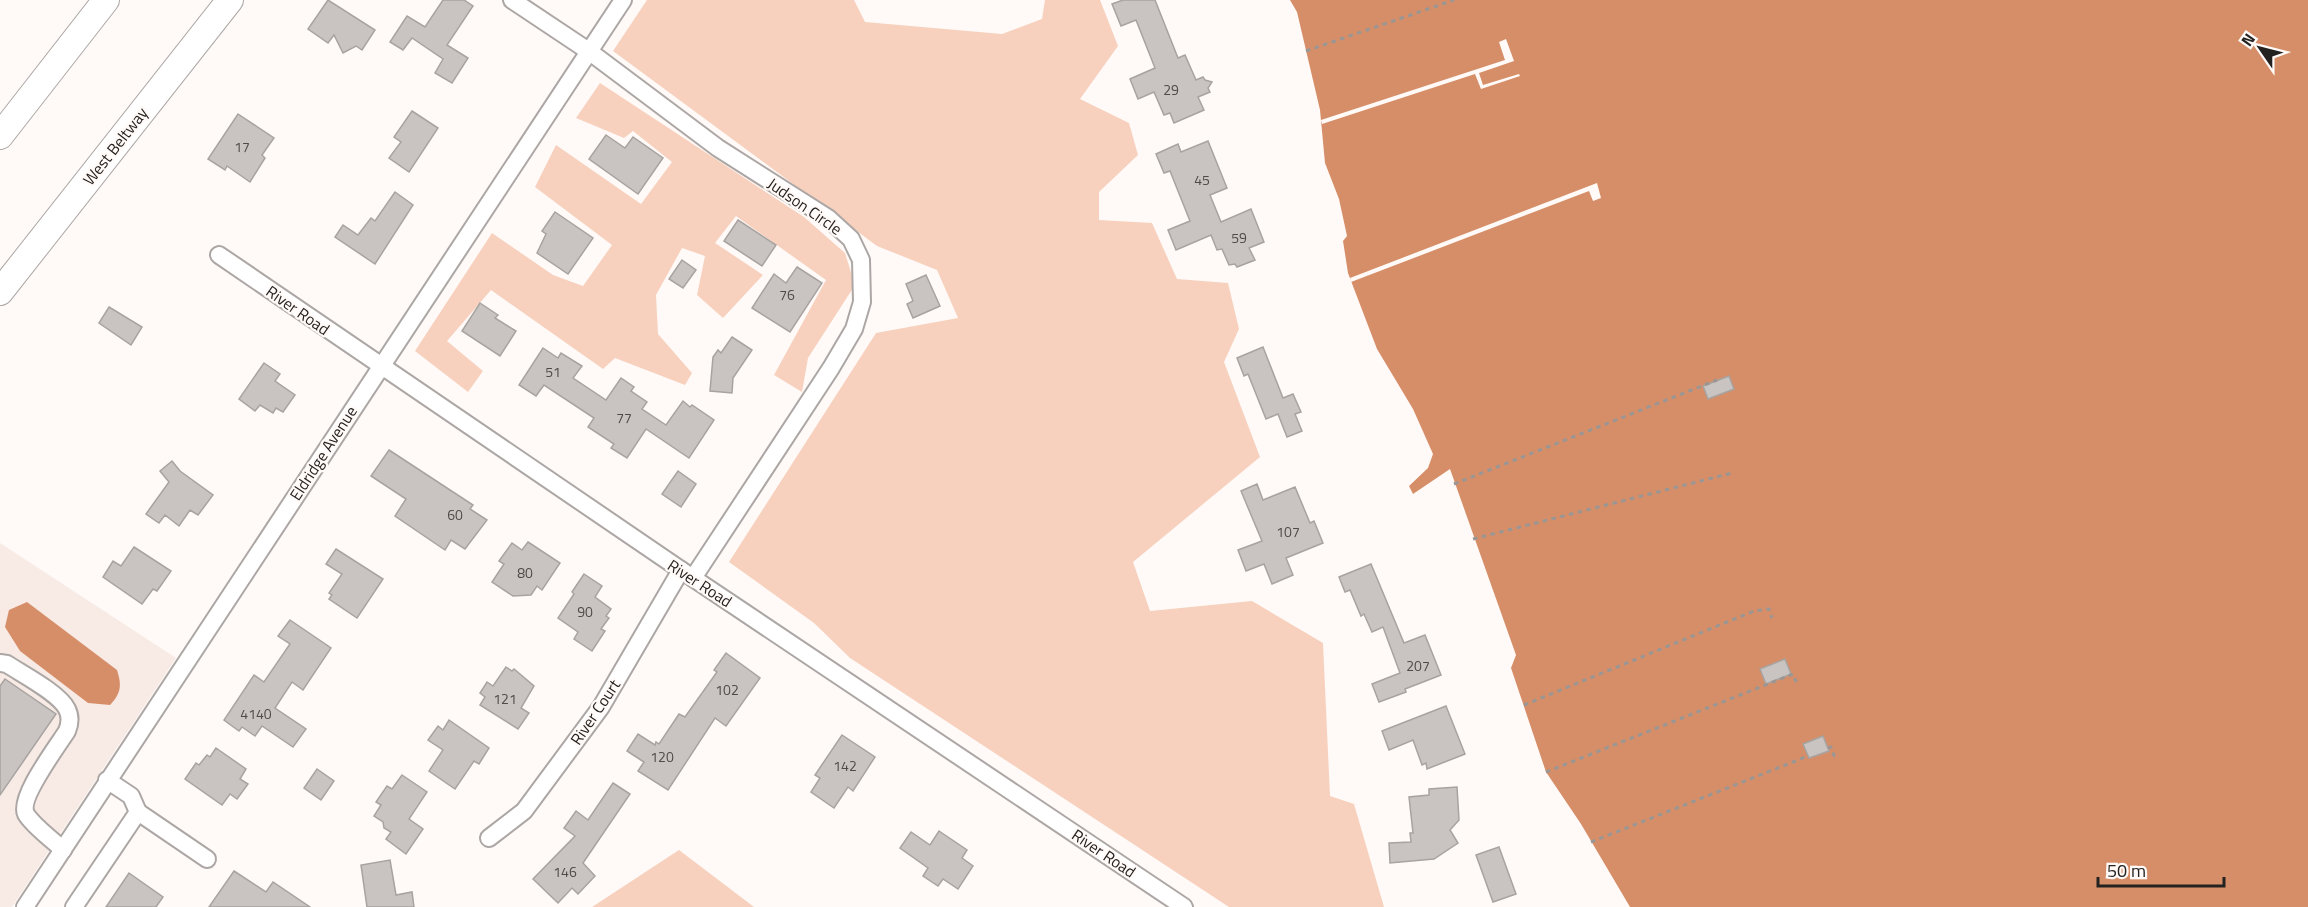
<svg xmlns="http://www.w3.org/2000/svg" width="2308" height="907" font-family="'Titillium Web',sans-serif">
<style>
.built{fill:#f8ebe5}
.green{fill:#f7d1be}
.water{fill:#d68e69}
.pier{fill:#fffaf7}
.building{fill:#c9c4c2;stroke:#a7a3a0;stroke-width:1.5}
.lines{fill:none;stroke-linecap:round;stroke-linejoin:round}
.minor-casing{stroke:#aca7a5;stroke-width:20}
.highway-casing{stroke:#aca7a5;stroke-width:28}
.path{stroke:#9a9694;stroke-width:3;stroke-dasharray:4.5 4.5;stroke-linecap:butt}
.minor{stroke:#fff;stroke-width:16}
.highway{stroke:#fff;stroke-width:26}
.labels{text-anchor:middle;stroke-width:4.5;stroke-linejoin:round;paint-order:stroke}
.number-label{font-size:14px;fill:#4d4a49}
.street-label{font-size:16px;fill:#242221;stroke:#fffaf7}
</style>
<rect width="100%" height="100%" fill="#fffaf7"/>
<polygon class="built" points="0,543 176,658 12,907 0,907"/>
<g class="green">
<polygon points="647,0 854,0 865,22 1002,34 1042,19 1045,0 1100,0 1118,46 1080,99 1129,123 1138,155 1099,192 1099,220 1152,223 1177,279 1228,283 1239,329 1224,362 1260,457 1133,562 1150,611 1252,601 1323,643 1330,796 1354,804 1384,907 1229,907 850,658 814,623 729,562 876,333 958,318 937,270 877,246 613,51"/>
<polygon points="600,83 804,217 845,253 855,285 808,358 802,392 774,375 826,280 736,216 715,243 763,275 723,318 697,295 705,256 682,248 656,295 658,334 692,373 685,385 615,358 603,369 491,290 447,341 483,371 468,392 415,351 492,233 553,275 583,286 612,245 535,187 556,145 641,204 672,162 633,131 624,138 576,118"/>
<polygon points="679,850 754,907 592,907"/>
</g>
<g class="water">
<polygon points="1290,0 2308,0 2308,907 1630,907 1581,824 1546,772 1511,668 1516,655 1450,469 1413,494 1409,486 1428,468 1433,454 1413,409 1377,349 1348,273 1343,241 1347,236 1339,199 1325,163 1320,110 1297,12"/>
<path d="M 27,602 L 117,670 C 122,686 121,693 110,705 L 88,703 L 20,651 L 5,627 L 9,610 Z"/>
</g>
<g class="pier">
<polygon points="1506,39 1514,61 1479,73 1483,85 1519,74 1520,76 1481,89 1475,74 1322,124 1321,120 1505,60 1499,42"/>
<polygon points="1597,183 1601,198 1593,201 1589,191 1351,282 1350,278"/>
</g>
<g class="building">
<polygon points="328,0 375,30 362,50 356,46 343,53 334,35 328,43 308,29"/>
<polygon points="443,0 464,0 473,6 447,45 468,58 452,83 435,73 443,59 412,38 403,50 390,42 407,16 425,27"/>
<polygon points="1123,0 1155,0 1178,58 1185,55 1196,80 1203,77 1205,80 1212,82 1208,88 1210,92 1198,97 1204,110 1174,123 1170,113 1164,115 1154,92 1138,99 1130,79 1155,68 1136,20 1121,26 1112,4"/>
<polygon points="412,111 438,128 409,172 389,158 401,142 394,137"/>
<polygon points="238,114 274,138 262,155 265,158 250,182 227,166 225,170 208,159"/>
<polygon points="606,135 625,148 633,137 663,158 638,194 589,159"/>
<polygon points="1208,141 1227,188 1210,195 1221,222 1251,209 1264,242 1249,248 1255,260 1237,267 1235,264 1229,265 1222,249 1217,250 1211,235 1176,250 1168,230 1190,221 1170,171 1164,173 1156,154 1178,144 1181,152"/>
<polygon points="395,192 413,205 375,264 335,237 343,225 358,235 371,218 375,221"/>
<polygon points="555,212 593,238 568,274 537,253 546,234 542,231"/>
<polygon points="738,220 776,245 762,266 724,241"/>
<polygon points="682,260 696,270 683,288 669,279"/>
<polygon points="797,267 822,283 790,332 752,308 774,274 786,283"/>
<polygon points="926,275 940,306 913,318 907,304 913,301 906,284"/>
<polygon points="480,303 498,315 495,318 516,331 500,356 462,331"/>
<polygon points="109,307 142,327 131,345 99,323"/>
<polygon points="732,337 752,350 733,378 732,393 710,391 713,357 718,350 721,353"/>
<polygon points="1263,347 1283,398 1293,394 1301,412 1295,414 1302,431 1287,437 1278,414 1266,419 1248,374 1244,376 1237,358"/>
<polygon points="543,348 558,358 561,353 582,366 573,378 606,400 621,378 634,387 631,391 647,402 642,409 666,425 683,401 690,407 692,405 714,420 689,458 646,429 627,458 611,448 614,444 588,427 594,418 544,385 536,396 519,385"/>
<polygon points="264,363 280,374 275,381 295,395 283,412 276,408 273,413 260,405 255,411 239,399"/>
<polygon points="1729,376 1734,389 1708,399 1703,386"/>
<polygon points="389,450 473,505 470,509 487,520 465,549 451,540 445,550 395,516 406,499 371,476"/>
<polygon points="172,461 180,471 213,495 198,515 190,510 179,526 165,515 159,523 146,514 169,482 160,471"/>
<polygon points="678,471 696,484 681,507 662,494"/>
<polygon points="1257,484 1263,500 1295,487 1310,523 1314,521 1323,543 1286,558 1293,575 1272,584 1264,564 1246,571 1238,550 1262,541 1241,491"/>
<polygon points="528,542 560,563 542,590 537,586 531,595 513,596 492,582 504,564 499,561 512,543 522,550"/>
<polygon points="134,547 171,571 157,591 153,589 142,604 103,577 113,561 121,566"/>
<polygon points="336,549 383,579 357,618 329,599 332,595 329,593 342,574 326,564"/>
<polygon points="1371,564 1404,643 1425,635 1441,675 1405,689 1406,692 1379,702 1372,684 1400,673 1383,627 1372,632 1364,614 1361,616 1350,590 1345,592 1339,577"/>
<polygon points="584,574 602,586 595,597 611,609 606,616 609,618 601,629 605,631 592,651 574,639 578,632 558,618 574,594 572,592"/>
<polygon points="290,620 331,648 303,690 292,682 275,708 306,729 293,747 262,726 255,736 242,727 239,731 224,720 254,675 264,682 290,644 278,636"/>
<polygon points="726,653 760,678 726,726 715,718 668,790 638,771 644,762 627,751 638,734 655,745 656,742 659,744 679,714 685,717 717,672 714,670"/>
<polygon points="1785,659 1791,674 1766,684 1760,669"/>
<polygon points="506,667 512,671 514,669 534,686 521,708 529,713 518,729 480,705 485,697 480,693 487,682 493,686"/>
<polygon points="5,679 56,714 0,795 0,686"/>
<polygon points="1446,706 1465,754 1427,769 1426,763 1422,765 1413,740 1389,750 1382,731"/>
<polygon points="449,720 489,748 479,764 474,761 455,789 429,771 443,750 428,740 438,726 443,730"/>
<polygon points="842,735 875,757 853,791 848,787 834,808 811,792 820,778 815,775"/>
<polygon points="1823,736 1829,751 1809,758 1803,744"/>
<polygon points="216,748 246,769 240,779 248,784 237,799 230,794 222,805 185,779 196,763 199,765 207,755 210,757"/>
<polygon points="317,769 334,781 321,800 304,788"/>
<polygon points="402,775 427,792 409,819 423,829 406,854 386,839 391,832 384,828 383,822 374,816 381,805 376,802 387,786 392,789"/>
<polygon points="613,783 630,794 583,863 595,876 578,894 572,888 558,903 533,879 575,836 564,828 576,811 588,820"/>
<polygon points="1457,787 1459,820 1450,830 1458,843 1434,859 1390,863 1389,843 1411,842 1410,833 1413,833 1409,797 1429,795 1429,789"/>
<polygon points="939,831 967,850 962,858 973,866 958,889 943,879 938,886 923,876 928,868 900,848 911,832 930,845"/>
<polygon points="1499,847 1516,894 1493,902 1476,855"/>
<polygon points="390,860 396,895 412,892 414,907 367,907 361,865"/>
<polygon points="234,871 266,892 273,882 310,907 209,907"/>
<polygon points="129,873 163,897 156,907 106,907"/>
</g>
<g class="lines">
<defs>
<g id="minor">
<polyline points="512,0 590,52 718,148 828,218 851,239 861,260 862,302 854,329 831,368 693,578"/>
<polyline points="219,255 681,570 1184,907"/>
<path d="M 0,663 L 7,664 C 22,674 59,693 67,709 C 71,717 70,724 67,731 C 57,747 18,798 26,814 C 34,827 52,839 63,850"/>
<polyline points="138,812 207,859"/>
<polyline points="489,838 524,811 601,707 681,570"/>
<polyline points="25,907 623,0"/>
<polyline points="74,907 138,812 131,796 107,780"/>
</g>
<g id="highway">
<polyline points="0,136 106,0"/>
<polyline points="0,292 230,0"/>
</g>
</defs>
<use href="#minor" class="minor-casing"/>
<use href="#highway" class="highway-casing"/>
<g class="path">
<polyline points="1306,51 1454,0"/>
<polyline points="1454,484 1717,380"/>
<polyline points="1473,539 1732,473"/>
<polyline points="1524,705 1754,611 1769,609 1772,618"/>
<polyline points="1828,748 1831,747 1835,758"/>
<polyline points="1546,772 1793,674 1797,684"/>
<polyline points="1591,842 1808,756"/>
</g>
<use href="#minor" class="minor"/>
<use href="#highway" class="highway"/>
</g>
<g class="labels">
<g class="number-label">
<text x="1171" y="95">29</text>
<text x="242" y="152">17</text>
<text x="1202" y="185">45</text>
<text x="1239" y="243">59</text>
<text x="787" y="300">76</text>
<text x="553" y="377">51</text>
<text x="624" y="423">77</text>
<text x="455" y="520">60</text>
<text x="1288" y="537">107</text>
<text x="525" y="578">80</text>
<text x="585" y="617">90</text>
<text x="1418" y="671">207</text>
<text x="727" y="695">102</text>
<text x="505" y="704">121</text>
<text x="256" y="719">4140</text>
<text x="662" y="762">120</text>
<text x="845" y="771">142</text>
<text x="565" y="877">146</text>
</g>
<g class="street-label">
<text transform="translate(115 146) rotate(-52)" y="6">West Beltway</text>
<text transform="translate(805 206) rotate(35)" y="6">Judson Circle</text>
<text transform="translate(298 310) rotate(35)" y="6">River Road</text>
<text transform="translate(323 453) rotate(-57)" y="6">Eldridge Avenue</text>
<text transform="translate(700 583) rotate(33)" y="6">River Road</text>
<text transform="translate(595 712) rotate(-56)" y="6">River Court</text>
<text transform="translate(1104 853) rotate(34)" y="6">River Road</text>
</g>
</g>
<g transform="translate(2260 48) rotate(305)" stroke="#fffaf7" stroke-width="4.5" paint-order="stroke">
<path d="M0-4.5L10 22L0 15L-10 22Z" fill="#242221"/>
<text y="-9" font-size="16" font-weight="bold" text-anchor="middle" fill="#242221">N</text>
</g>
<path d="M2098 877v9h126v-9" fill="none" stroke="#242221" stroke-width="3"/>
<text x="2107" y="877" font-size="18" fill="#242221" stroke="#fffaf7" stroke-width="4.5" paint-order="stroke">50 m</text>
</svg>
